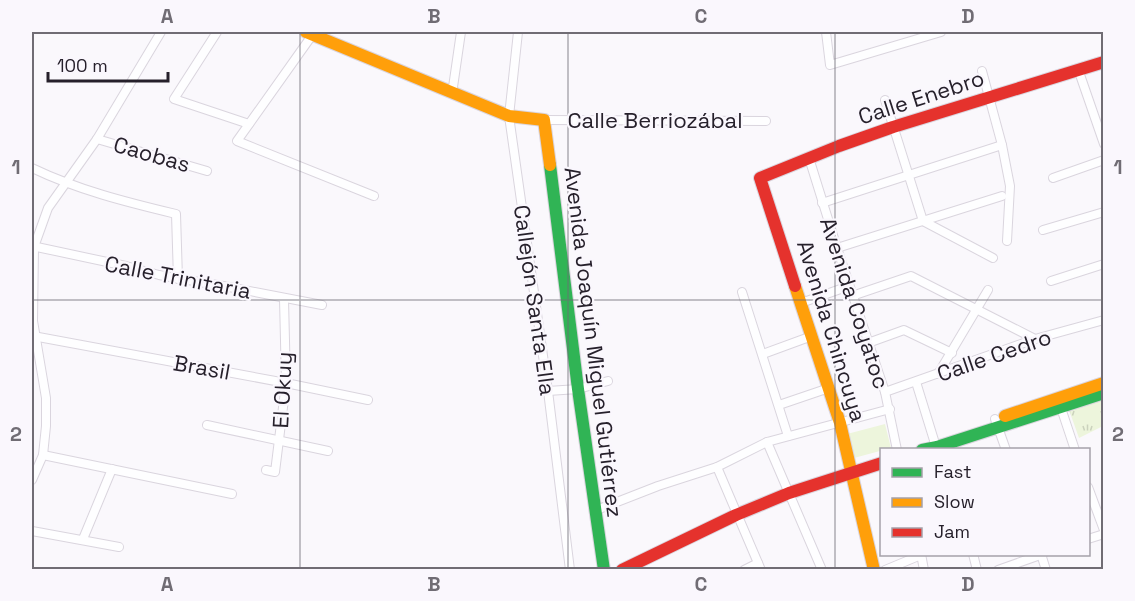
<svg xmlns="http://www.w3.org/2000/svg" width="1135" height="601" font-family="'Space Grotesk',sans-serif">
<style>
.grass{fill:url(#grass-tufts)}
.garden{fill:#edf5dc}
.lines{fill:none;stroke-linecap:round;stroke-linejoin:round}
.street-casing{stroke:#dad5de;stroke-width:10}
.fast-casing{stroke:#dad5de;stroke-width:14}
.slow-casing{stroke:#dad5de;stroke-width:14}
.jam-casing{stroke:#dad5de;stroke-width:14}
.street{stroke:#fefeff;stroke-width:8}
.fast{stroke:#30b455;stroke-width:12}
.slow{stroke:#ff9f0a;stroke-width:12}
.jam{stroke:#e5322d;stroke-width:12}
.grid{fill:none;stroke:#706c74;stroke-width:1.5;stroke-opacity:0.55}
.labels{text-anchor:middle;stroke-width:4.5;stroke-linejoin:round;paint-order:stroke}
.street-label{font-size:22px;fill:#26202b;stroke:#faf7fd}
.neatline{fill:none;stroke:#706c74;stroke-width:2}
.grid-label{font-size:20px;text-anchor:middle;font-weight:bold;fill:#706c74}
</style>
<defs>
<pattern id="grass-tufts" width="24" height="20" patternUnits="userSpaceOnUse" patternTransform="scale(1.5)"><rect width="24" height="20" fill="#edf5dc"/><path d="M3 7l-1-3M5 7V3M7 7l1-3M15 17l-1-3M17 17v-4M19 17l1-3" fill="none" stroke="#cbd2bd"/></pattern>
</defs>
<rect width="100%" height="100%" fill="#faf8fc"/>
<polygon class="grass" points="1103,400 1103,426 1079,438 1069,410"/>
<polygon class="garden" points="885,424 891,448 854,458 847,434"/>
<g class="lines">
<defs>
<g id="street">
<polyline points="217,32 174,99 249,124"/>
<polyline points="518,32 509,116 548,391 570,570"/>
<polyline points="826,32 830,65 941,32"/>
<polyline points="313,34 237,141 374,196"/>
<polyline points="1078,69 1104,144"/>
<polyline points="982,71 1002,145 1010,186 1007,241"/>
<polyline points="452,94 461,32"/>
<polyline points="885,100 923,221 993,258"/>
<polyline points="544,120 766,121"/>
<polyline points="97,139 207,171"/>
<polyline points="809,158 837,248 885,392 897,450"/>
<path d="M 32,168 C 78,190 126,202 176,214 L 178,279"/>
<polyline points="1053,178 1104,160"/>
<polyline points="822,203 1002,145"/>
<polyline points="1043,230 1104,212"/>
<polyline points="32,246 126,266 159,275 229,287 322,305"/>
<polyline points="837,248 1002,196"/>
<polyline points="1051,281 1104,264"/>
<polyline points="742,292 788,436"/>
<polyline points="852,296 911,276 1035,339"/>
<polyline points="801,303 849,286"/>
<polyline points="33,336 286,383 368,400"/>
<polyline points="868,343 904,330 952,353"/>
<polyline points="763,354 812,336"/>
<polyline points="938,374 988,290"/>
<polyline points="916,382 937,450"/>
<polyline points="548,391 578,389 608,381"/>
<polyline points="885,392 1035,339 1104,320"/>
<polyline points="779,405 829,388"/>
<polyline points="1060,405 1075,450"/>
<polyline points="995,419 1006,450"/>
<polyline points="207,425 328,451"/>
<polyline points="767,442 822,570"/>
<polyline points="43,455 232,494"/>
<polyline points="717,467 761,570"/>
<polyline points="266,470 275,472 286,383 284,299"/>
<polyline points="32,480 43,455 46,426 46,398 33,321 34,247 48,208 97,139 161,32"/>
<polyline points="1088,487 1104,530"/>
<polyline points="594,511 658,486 717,467 767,442 890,409"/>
<polyline points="32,531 119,547"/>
<polyline points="83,539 112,469"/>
<polyline points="1088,539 1104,534"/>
<polyline points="921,554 924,570"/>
<polyline points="973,554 977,570"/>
<polyline points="1041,554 1046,570"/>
<polyline points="744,570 758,563"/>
<polyline points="885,570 921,555"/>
<polyline points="998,570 1043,554"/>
</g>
<g id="fast">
<polyline points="550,165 578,389 604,570"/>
<polyline points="922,450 937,447 1104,393"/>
</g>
<g id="slow">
<polyline points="306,32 509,116 544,120 550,165"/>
<polyline points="795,286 840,423 874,570"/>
<polyline points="1005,416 1104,383"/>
</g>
<g id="jam">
<polyline points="795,286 760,178 839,146 893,127 1104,62"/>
<polyline points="622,570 736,515 789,493 882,463"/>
</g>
</defs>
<use href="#street" class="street-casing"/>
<use href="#fast" class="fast-casing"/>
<use href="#slow" class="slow-casing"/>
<use href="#jam" class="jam-casing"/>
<use href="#street" class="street"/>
<use href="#fast" class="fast"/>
<use href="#slow" class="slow"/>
<use href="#jam" class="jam"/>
</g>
<path class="grid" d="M 300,32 L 300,570M 568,32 L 568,570M 835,32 L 835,570M 32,300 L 1104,300"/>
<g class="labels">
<g class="street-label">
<text transform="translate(921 97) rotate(-18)" y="8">Calle Enebro</text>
<text x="655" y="128">Calle Berriozábal</text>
<text transform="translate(152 154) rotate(16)" y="8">Caobas</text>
<text transform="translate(178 277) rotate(11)" y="8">Calle Trinitaria</text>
<text transform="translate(535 300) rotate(82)" y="8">Callejón Santa Ella</text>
<text transform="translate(855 303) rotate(72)" y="8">Avenida Coyatoc</text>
<text transform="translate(832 331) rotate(73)" y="8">Avenida Chincuya</text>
<text transform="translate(594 342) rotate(83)" y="8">Avenida Joaquín Miguel Gutiérrez</text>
<text transform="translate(994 355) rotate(-19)" y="8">Calle Cedro</text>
<text transform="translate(202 367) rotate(10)" y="8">Brasil</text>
<text transform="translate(282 390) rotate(-87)" y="8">El Okuy</text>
</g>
</g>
<rect width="1135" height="601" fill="none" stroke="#faf7fd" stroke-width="66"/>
<rect x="880" y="448" width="210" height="108" fill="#faf7fd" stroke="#a5a1a9" stroke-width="1.5"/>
<rect x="892" y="468" width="30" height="9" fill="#30b455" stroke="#a5a1a9" stroke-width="1.5"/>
<text x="934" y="478" font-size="18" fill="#26202b">Fast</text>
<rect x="892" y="498" width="30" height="9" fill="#ff9f0a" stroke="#a5a1a9" stroke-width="1.5"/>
<text x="934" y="508" font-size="18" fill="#26202b">Slow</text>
<rect x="892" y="528" width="30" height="9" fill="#e5322d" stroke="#a5a1a9" stroke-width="1.5"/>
<text x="934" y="538" font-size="18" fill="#26202b">Jam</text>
<path d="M48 72v9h120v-9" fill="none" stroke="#26202b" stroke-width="3"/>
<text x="57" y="72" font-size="18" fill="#26202b" stroke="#faf7fd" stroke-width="4.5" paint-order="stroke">100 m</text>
<rect x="33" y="33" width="1069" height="535" class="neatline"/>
<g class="grid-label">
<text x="167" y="23">A</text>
<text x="434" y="23">B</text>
<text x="701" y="23">C</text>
<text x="968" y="23">D</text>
<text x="16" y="174">1</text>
<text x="1118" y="174">1</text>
<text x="16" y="441">2</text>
<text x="1118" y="441">2</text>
<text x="167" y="591">A</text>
<text x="434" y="591">B</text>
<text x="701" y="591">C</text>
<text x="968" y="591">D</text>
</g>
</svg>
